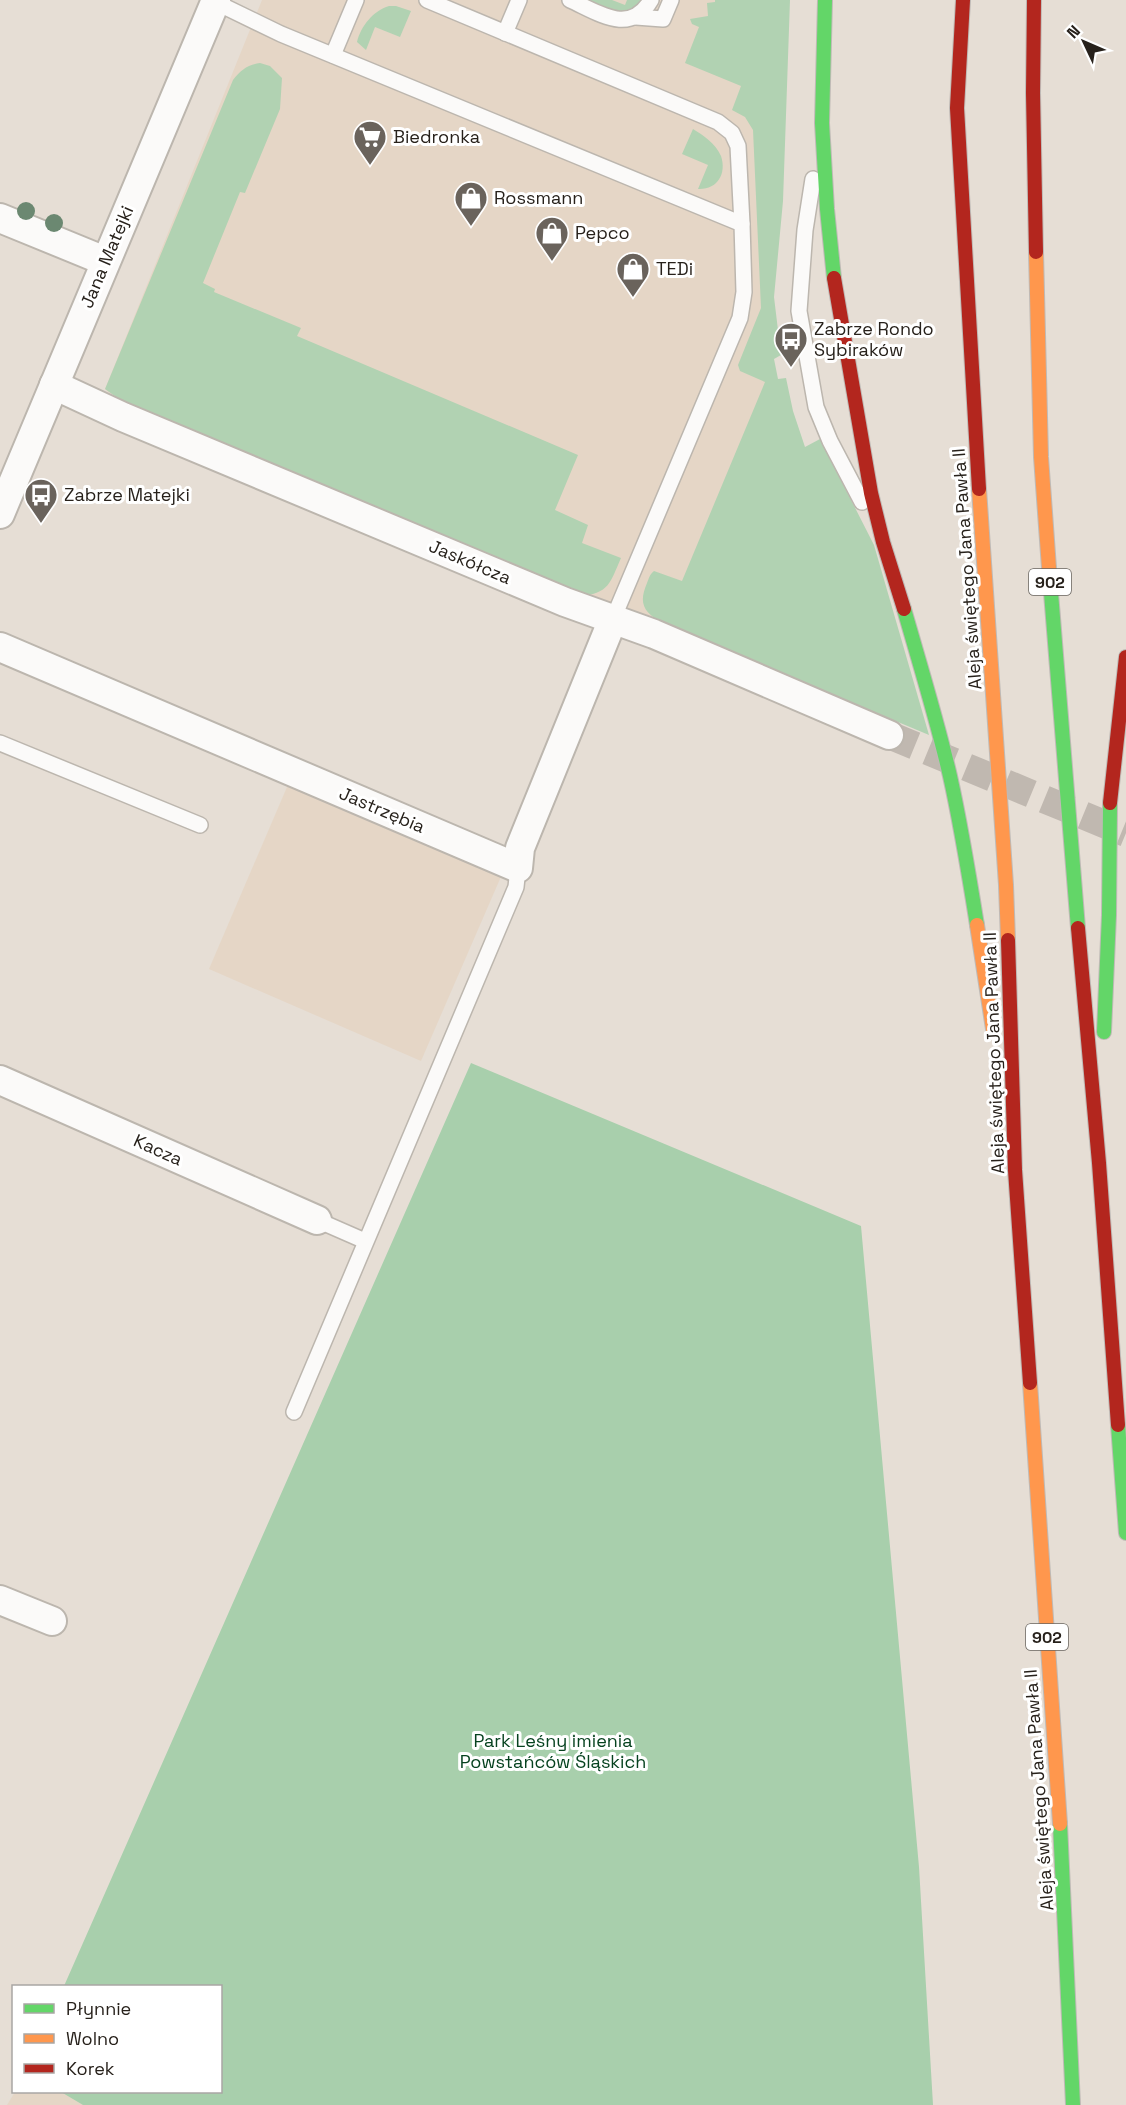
<svg xmlns="http://www.w3.org/2000/svg" width="1126" height="2105" font-family="'Space Grotesk',sans-serif">
<style>
.built{fill:#e5d6c6}
.green{fill:#b1d2b2}
.forest{fill:#a8cfac}
.lines{fill:none;stroke-linecap:round;stroke-linejoin:round}
.street-tunnel{stroke:#c0b8b0;stroke-width:28;stroke-dasharray:28 14;stroke-linecap:butt}
.lane-casing{stroke:#bcb6ae;stroke-width:18}
.street-casing{stroke:#bcb6ae;stroke-width:32}
.fast-casing{stroke:#bfbab6;stroke-width:16}
.slow-casing{stroke:#bfbab6;stroke-width:16}
.jam-casing{stroke:#bfbab6;stroke-width:16}
.lane{stroke:#fbfaf9;stroke-width:15}
.street{stroke:#fbfaf9;stroke-width:28}
.fast{stroke:#63d668;stroke-width:14}
.slow{stroke:#ff974d;stroke-width:14}
.jam{stroke:#b3261e;stroke-width:14}
.tree{fill:#6b8871}
.labels{text-anchor:middle;stroke-width:6;stroke-linejoin:round;paint-order:stroke}
.shield{fill:#fff;stroke:#68645f;stroke-width:1.5}
.shield-label{font-size:16px;font-weight:bold;fill:#27211b}
.poi-label{font-size:18px;fill:#27211b;stroke:#fff;text-anchor:start}
.street-label{font-size:18px;fill:#27211b;stroke:#fff}
.park-label{font-size:18px;fill:#06421f;stroke:#fff}
</style>
<rect width="100%" height="100%" fill="#e6ded5"/>
<g class="built">
<polygon points="262,0 764,0 766,313 823,666 655,622 395,519 109,393 105,389"/>
<polygon points="290,780 503,872 421,1061 209,969"/>
<polygon points="15,2092 61,2092 83,2105 7,2105"/>
</g>
<g class="green">
<polygon points="586,0 612,0 625,5 627,0 642,0 636,9 618,13"/>
<path d="M 715,0 L 790,0 L 783,201 L 774,297 L 781,355 L 774,359 L 778,379 L 786,378 L 793,411 L 805,447 L 820,439 L 874,545 L 929,735 L 662,623 C 644,612 638,604 647,583 C 649,578 650,574 654,571 L 682,581 L 765,382 L 740,371 L 738,365 L 761,308 L 753,130 L 745,117 L 732,110 L 741,86 L 685,63 L 699,27 L 692,24 L 690,19 L 708,16 L 707,3 L 715,2 Z"/>
<path d="M 389,6 L 396,6 L 411,11 L 400,37 L 375,27 L 366,50 L 357,42 C 361,26 373,11 389,6 Z"/>
<path d="M 260,63 L 270,66 L 282,78 L 280,109 L 245,193 L 240,192 L 203,283 L 215,289 L 214,292 L 301,328 L 297,336 L 578,455 L 555,510 L 588,525 L 582,543 L 621,558 C 610,583 609,594 579,596 L 130,407 L 105,389 L 233,80 C 241,70 247,65 260,63 Z"/>
<path d="M 693,129 C 703,135 716,144 721,156 C 727,174 717,190 698,189 L 708,165 L 682,154 Z"/>
</g>
<polygon class="forest" points="471,1063 861,1226 919,1867 933,2105 83,2105 61,2092 220,2092 220,1986 64,1986"/>
<g class="lines">
<polyline class="street-tunnel" points="889,735 1126,833"/>
<defs>
<g id="lane">
<polyline points="427,0 718,122 732,133 738,146 742,224"/>
<path d="M 570,0 C 599,13 630,36 651,0"/>
<polyline points="215,2 281,34 742,224 744,292 740,318 613,619"/>
<polyline points="636,17 663,19 671,0"/>
<polyline points="505,33 519,0"/>
<polyline points="333,55 356,0"/>
<polyline points="813,179 805,230 799,311 816,407 830,441 862,502"/>
<polyline points="0,743 200,825"/>
<polyline points="317,1220 365,1241"/>
<polyline points="294,1412 516,887 518,868"/>
</g>
<g id="street">
<polyline points="0,218 105,261"/>
<polyline points="54,385 123,417 565,602 654,634 889,735"/>
<polyline points="0,514 216,0"/>
<polyline points="0,647 518,868 520,848 613,619"/>
<polyline points="0,1080 317,1220"/>
<polyline points="0,1600 52,1621"/>
</g>
<g id="fast">
<polyline points="825,0 822,123 827,209 834,278"/>
<polyline points="1049,568 1078,928"/>
<path d="M 904,609 C 920,665 937,720 950,776 C 961,825 969,875 977,925"/>
<polyline points="1104,1032 1109,915 1110,803"/>
<polyline points="1118,1425 1126,1533"/>
<polyline points="1060,1824 1073,2105"/>
</g>
<g id="slow">
<polyline points="1036,252 1041,457 1049,568"/>
<polyline points="979,489 1006,885 1008,940"/>
<polyline points="977,925 993,1029"/>
<polyline points="1030,1383 1060,1824"/>
</g>
<g id="jam">
<polyline points="963,0 957,108 979,489"/>
<polyline points="1034,0 1033,93 1036,252"/>
<polyline points="834,278 871,493 883,542 904,609"/>
<polyline points="1110,803 1126,657"/>
<polyline points="1078,928 1099,1163 1118,1425"/>
<polyline points="1008,940 1015,1170 1030,1383"/>
</g>
</defs>
<use href="#lane" class="lane-casing"/>
<use href="#street" class="street-casing"/>
<use href="#fast" class="fast-casing"/>
<use href="#slow" class="slow-casing"/>
<use href="#jam" class="jam-casing"/>
<use href="#lane" class="lane"/>
<use href="#street" class="street"/>
<use href="#fast" class="fast"/>
<use href="#slow" class="slow"/>
<use href="#jam" class="jam"/>
</g>
<g class="tree">
<circle cx="26" cy="211" r="9"/>
<circle cx="54" cy="223" r="9"/>
</g>
<defs>
<symbol id="supermarket-pin" viewBox="-11 -11 22 30"><path d="M0 17L-7.5 6A9.5 9.5 0 1 1 7.5 6Z" fill="#6a635c" stroke="#fff"/><path d="M-6-5.5h2.5l.6 2H6L4.5 2H-2.5L-4.4-4H-6ZM-1.5 3.2a1.3 1.3 0 1 0 .1 0ZM3 3.2a1.3 1.3 0 1 0 .1 0Z" fill="#fff"/></symbol>
<symbol id="shop-pin" viewBox="-11 -11 22 30"><path d="M0 17L-7.5 6A9.5 9.5 0 1 1 7.5 6Z" fill="#6a635c" stroke="#fff"/><path d="M-5-2.5h2.3a2.7 3.5 0 0 1 5.4 0H5L5.5 6h-11ZM-1.5-2.5h3a1.5 2.3 0 0 0-3 0Z" fill="#fff"/></symbol>
<symbol id="bus-pin" viewBox="-11 -11 22 30"><path d="M0 17L-7.5 6A9.5 9.5 0 1 1 7.5 6Z" fill="#6a635c" stroke="#fff"/><path d="M-5-6H5V4H4V6H2V4H-2V6H-4V4H-5ZM-3.5-4V0h7V-4ZM-3.5 1.2v1.5H-2V1.2ZM2 1.2v1.5H3.5V1.2Z" fill="#fff"/></symbol>
</defs>
<g fill-rule="evenodd">
<use href="#supermarket-pin" x="351" y="118" width="38" height="52"/>
<use href="#shop-pin" x="452" y="179" width="38" height="52"/>
<use href="#shop-pin" x="533" y="214" width="38" height="52"/>
<use href="#shop-pin" x="614" y="250" width="38" height="52"/>
<use href="#bus-pin" x="772" y="320" width="38" height="52"/>
<use href="#bus-pin" x="22" y="476" width="38" height="52"/>
</g>
<g class="labels">
<g class="shield">
<rect x="1029" y="569" width="42" height="26" rx="4.5"/>
<rect x="1026" y="1624" width="42" height="26" rx="4.5"/>
</g>
<g class="shield-label">
<text x="1050" y="588">902</text>
<text x="1047" y="1643">902</text>
</g>
<g class="poi-label">
<text x="393" y="143">Biedronka</text>
<text x="494" y="204">Rossmann</text>
<text x="575" y="239">Pepco</text>
<text x="656" y="275">TEDi</text>
<text x="814" y="335">Zabrze Rondo<tspan x="814" dy="21">Sybiraków</tspan></text>
<text x="64" y="501">Zabrze Matejki</text>
</g>
<g class="street-label">
<text transform="translate(107 257) rotate(-67)" y="6">Jana Matejki</text>
<text transform="translate(470 562) rotate(23)" y="6">Jaskółcza</text>
<text transform="translate(967 569) rotate(-94)" y="6">Aleja świętego Jana Pawła II</text>
<text transform="translate(382 810) rotate(23)" y="6">Jastrzębia</text>
<text transform="translate(994 1053) rotate(-92)" y="6">Aleja świętego Jana Pawła II</text>
<text transform="translate(158 1150) rotate(24)" y="6">Kacza</text>
<text transform="translate(1039 1790) rotate(-94)" y="6">Aleja świętego Jana Pawła II</text>
</g>
<g class="park-label">
<text x="553" y="1747">Park Leśny imienia<tspan x="553" dy="21">Powstańców Śląskich</tspan></text>
</g>
</g>
<rect x="12" y="1985" width="210" height="108" fill="#ffffff" stroke="#a9a6a4" stroke-width="1.5"/>
<rect x="24" y="2004" width="30" height="9" fill="#63d668" stroke="#a9a6a4" stroke-width="1.5"/>
<text x="66" y="2015" font-size="18" fill="#27211b">Płynnie</text>
<rect x="24" y="2034" width="30" height="9" fill="#ff974d" stroke="#a9a6a4" stroke-width="1.5"/>
<text x="66" y="2045" font-size="18" fill="#27211b">Wolno</text>
<rect x="24" y="2064" width="30" height="9" fill="#b3261e" stroke="#a9a6a4" stroke-width="1.5"/>
<text x="66" y="2075" font-size="18" fill="#27211b">Korek</text>
<g transform="translate(1084 42) rotate(314)" stroke="#ffffff" stroke-width="4.5" paint-order="stroke">
<path d="M0-4.5L10 22L0 15L-10 22Z" fill="#27211b"/>
<text y="-9" font-size="16" font-weight="bold" text-anchor="middle" fill="#27211b">N</text>
</g>
</svg>
